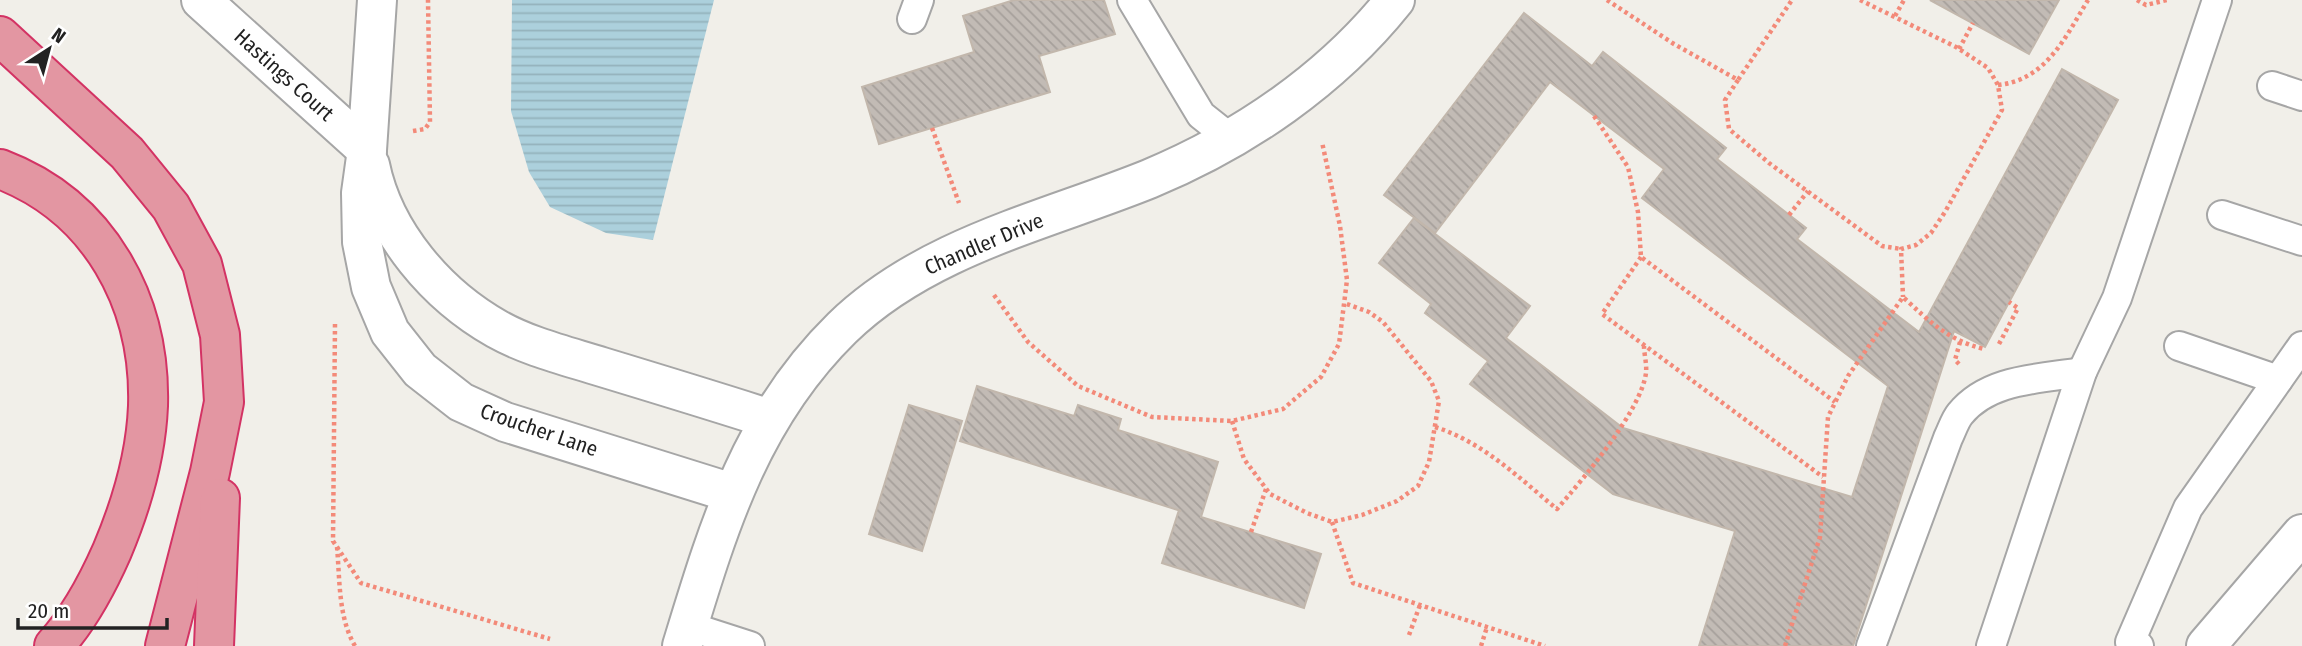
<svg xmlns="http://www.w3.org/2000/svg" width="2302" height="646" font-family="'Fira Sans Condensed',sans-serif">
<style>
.water{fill:url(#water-rules)}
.building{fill:url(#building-back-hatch);stroke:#c2b7ac;stroke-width:2}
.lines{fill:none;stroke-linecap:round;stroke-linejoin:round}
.lane-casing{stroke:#a6a6a6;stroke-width:32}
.street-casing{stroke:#a6a6a6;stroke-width:42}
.highway-casing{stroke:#d33364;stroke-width:42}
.path{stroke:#f38a79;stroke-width:4.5;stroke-dasharray:3.5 3.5;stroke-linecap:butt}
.lane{stroke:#fff;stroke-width:28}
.street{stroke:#fff;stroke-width:38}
.highway{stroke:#e396a2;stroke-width:38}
.labels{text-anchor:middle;stroke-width:5;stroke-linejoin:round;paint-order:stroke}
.street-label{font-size:21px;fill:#222;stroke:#fff}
</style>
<defs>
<pattern id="water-rules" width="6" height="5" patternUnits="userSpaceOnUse" patternTransform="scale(1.75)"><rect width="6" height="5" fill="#acd0dc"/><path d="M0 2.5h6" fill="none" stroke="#94b2bc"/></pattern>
<pattern id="building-back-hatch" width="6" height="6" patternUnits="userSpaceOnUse" patternTransform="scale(1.75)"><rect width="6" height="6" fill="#c2bbb5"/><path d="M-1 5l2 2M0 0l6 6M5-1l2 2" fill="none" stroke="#a6a09b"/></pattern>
</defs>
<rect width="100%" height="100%" fill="#f1efe9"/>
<polygon class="water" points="512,0 714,0 653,240 606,233 550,207 529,172 511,111"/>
<g class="building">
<polygon points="1014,0 1104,0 1115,34 1039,56 1050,92 879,144 862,87 974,52 963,16"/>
<polygon points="1930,0 2059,0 2029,54"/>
<polygon points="1524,13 1592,66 1603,52 1726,148 1717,159 1806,228 1797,239 1919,332 2062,69 2118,100 1985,347 1954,331 1853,646 1699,646 1735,531 1613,494 1470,384 1488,361 1425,313 1431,304 1379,263 1414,218 1530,306 1506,338 1623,428 1852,497 1888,386 1642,198 1664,169 1550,82 1435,233 1384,195"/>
<polygon points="977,386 1074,416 1078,405 1121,419 1118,430 1218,462 1201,517 1321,554 1304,608 1162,563 1179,510 1181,511 960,441"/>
<polygon points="909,405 962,421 922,551 869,534"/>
</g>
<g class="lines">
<defs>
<g id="lane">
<polyline points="1132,0 1201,115 1230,138"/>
<polyline points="912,19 919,0"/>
<polyline points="2272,86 2302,96"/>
<polyline points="2222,215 2302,241"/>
<polyline points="2179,346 2278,380"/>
<polyline points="688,626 750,646"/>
<path d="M 1871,646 L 1948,438 C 1952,430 1955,420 1960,414 C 1989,378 2041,379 2082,372"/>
<polyline points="1991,646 2082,372 2117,298 2217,0"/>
<polyline points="2139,646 2130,642 2188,508 2302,346"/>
</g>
<g id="street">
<polyline points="201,0 367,150"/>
<polyline points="377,0 367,150 361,193 362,242 371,287 390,332 420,370 461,402 505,422 732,493"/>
<path d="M 370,165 C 384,234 437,295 497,329 C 529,347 567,356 602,367 C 658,384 714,401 770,419"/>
<path d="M 682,646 C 718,528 750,418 842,328 C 925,247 1045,221 1149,179 C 1243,140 1331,80 1395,0"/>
<polyline points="2206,646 2302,534"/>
</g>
<g id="highway">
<polyline points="0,36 127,153 171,207 202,264 220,335 224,402 210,472 165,646"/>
<path d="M 0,169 C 100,207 151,302 148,406 C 146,455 131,506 112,551 C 97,585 79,619 54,646"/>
<polyline points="214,646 220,498"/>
</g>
</defs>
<use href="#lane" class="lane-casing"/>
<use href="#street" class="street-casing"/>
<use href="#highway" class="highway-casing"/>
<g class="path">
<polyline points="1607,0 1674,44 1738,80 1792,0"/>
<polyline points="1860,0 1956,47 1988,68 1998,85 2002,110 1945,212 1931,233 1916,245 1901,249 1903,297"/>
<polyline points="2137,0 2146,5 2167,0"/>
<polyline points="1895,16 1904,0"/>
<polyline points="1959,49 1973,23"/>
<polyline points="1738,80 1725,100 1729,129 1769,163 1882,246 1901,249"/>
<path d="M 1998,85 C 2046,80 2065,38 2088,0"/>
<polyline points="1594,116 1628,167 1638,212 1641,257 1835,402"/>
<polyline points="932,128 959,203"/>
<polyline points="413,131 425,129 430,122 428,0"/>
<polyline points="1789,215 1808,191"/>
<polyline points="1641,257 1602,314 1823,477"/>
<polyline points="994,295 1028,342 1078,386 1152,417 1232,421 1283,409 1321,377 1339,344 1347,280 1340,226 1322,142"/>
<polyline points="335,324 333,541 361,583 550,639"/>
<polyline points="1999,344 2018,308 2009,302"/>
<polyline points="1959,364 1955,360 1960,342"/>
<polyline points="1232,421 1244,459 1270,494 1307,513 1332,522 1362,515 1397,501 1418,486 1429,462 1439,401 1431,381 1383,322 1369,312 1344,303"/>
<path d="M 1435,427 C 1483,442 1519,478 1557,509 C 1583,479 1641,411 1646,373 C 1647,364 1644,354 1644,346"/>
<polyline points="1332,522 1353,583 1545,646"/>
<polyline points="1251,532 1266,489"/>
<path d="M 337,547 C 340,580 338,617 355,646"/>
<polyline points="1409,635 1420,605"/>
<polyline points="1481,646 1487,627"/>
<path d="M 1785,646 L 1820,537 L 1828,417 L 1848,376 L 1903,297 C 1930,322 1948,340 1984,349"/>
</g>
<use href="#lane" class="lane"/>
<use href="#street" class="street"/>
<use href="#highway" class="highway"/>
</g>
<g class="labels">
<g class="street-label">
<text transform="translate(284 75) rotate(42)" y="7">Hastings Court</text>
<text transform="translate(984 244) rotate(-23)" y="7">Chandler Drive</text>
<text transform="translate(539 430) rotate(19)" y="7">Croucher Lane</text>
</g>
</g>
<g transform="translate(49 49) rotate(36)" stroke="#ffffff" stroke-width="5" paint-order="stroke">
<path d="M0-5L12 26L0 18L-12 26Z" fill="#222222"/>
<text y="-10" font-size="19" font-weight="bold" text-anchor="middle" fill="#222222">N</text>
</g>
<path d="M18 618v10h149v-10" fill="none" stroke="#222222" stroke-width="3.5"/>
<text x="28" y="618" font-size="21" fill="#222222" stroke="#ffffff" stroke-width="5" paint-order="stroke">20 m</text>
</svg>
